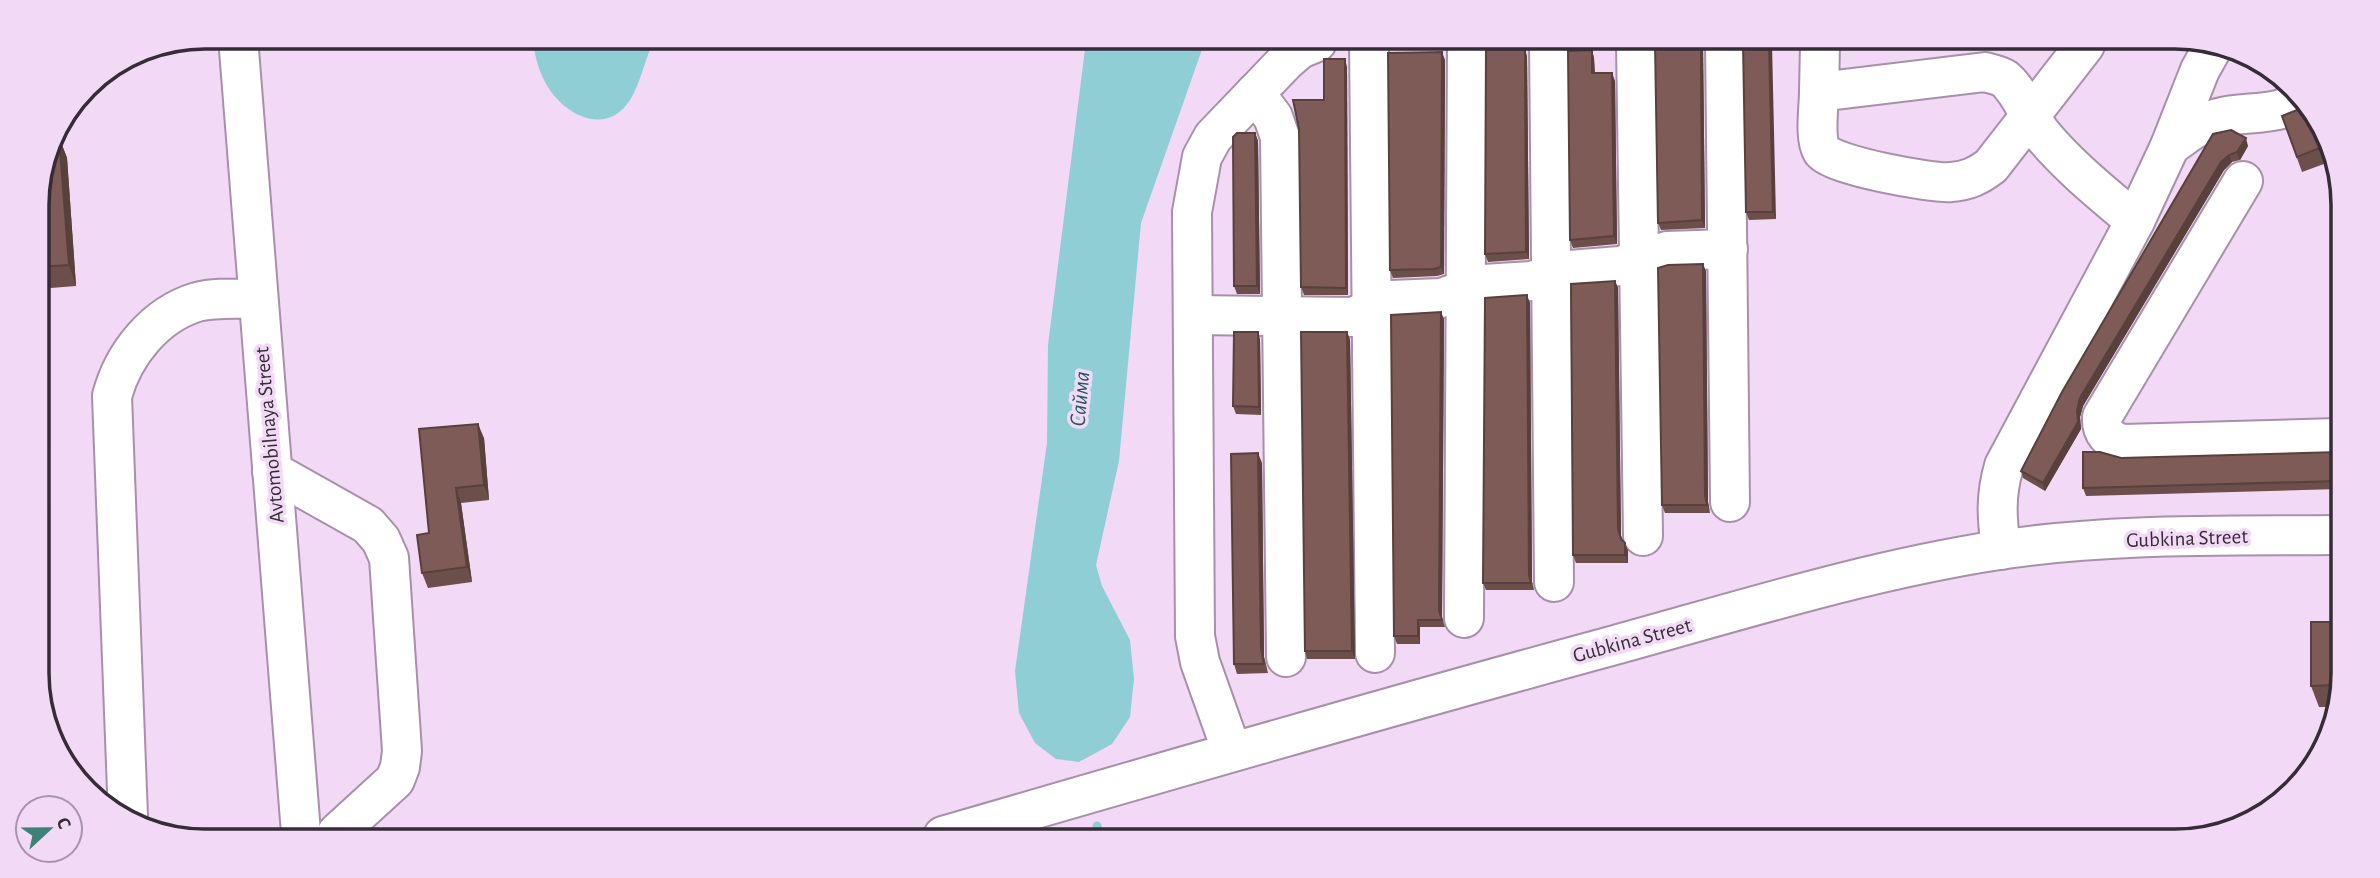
<svg xmlns="http://www.w3.org/2000/svg" width="2380" height="878" font-family="'Alegreya Sans',sans-serif">
<style>
.water{fill:#90ced6}
.lines{fill:none;stroke-linecap:round;stroke-linejoin:round}
.stream{stroke:#90ced6;stroke-width:9}
.minor-casing{stroke:#a890ab;stroke-width:42}
.minor{stroke:#fff;stroke-width:38}
.wall{fill:#6c4e4a}
.shaded-wall{fill:#58403c}
.building{fill:#7e5b56;stroke:#58403c;stroke-width:2}
.labels{text-anchor:middle;stroke-width:7;stroke-linejoin:round;paint-order:stroke}
.street-label{font-size:21px;fill:#352c37;stroke:#f2d9f6}
.water-label{font-size:23px;font-style:italic;fill:#23585e;stroke:#f2d9f6}
.rim{fill:none;stroke:#352c37;stroke-width:3.5}
</style>
<rect width="100%" height="100%" fill="#f2d9f6"/>
<g class="water">
<path d="M 532,38 L 655,39 C 645,57 641,83 630,100 C 605,139 560,113 544,80 C 537,67 535,53 532,38 Z"/>
<polygon points="1086,41 1205,41 1141,223 1119,461 1096,565 1102,586 1130,640 1134,679 1130,717 1112,744 1079,762 1056,759 1035,743 1019,713 1015,671 1047,443 1048,345"/>
</g>
<g class="lines">
<polyline class="stream" points="1097,826 1100,836"/>
<defs>
<g id="minor">
<polyline points="238,37 301,833"/>
<polyline points="1369,42 1375,653"/>
<polyline points="1549,43 1554,582"/>
<polyline points="1636,43 1643,536"/>
<polyline points="1725,43 1730,502"/>
<path d="M 1820,44 L 1819,92 L 1985,72 C 1991,74 1999,75 2005,79 C 2021,93 2028,116 2041,133 C 2068,166 2103,194 2135,221"/>
<path d="M 1819,92 C 1819,107 1814,138 1822,151 C 1831,165 1932,184 1951,182 C 1967,181 1978,176 1991,166 L 2085,45"/>
<polyline points="1255,93 1273,117 1280,137 1286,657"/>
<path d="M 2170,146 C 2185,136 2200,122 2218,118 C 2248,110 2274,118 2304,99"/>
<path d="M 2243,181 L 2102,417 C 2101,432 2109,441 2123,444 L 2338,438"/>
<polyline points="1193,315 1353,317 1391,300 1441,298 1484,284 1531,281 1570,270 1620,266 1667,251 1728,249"/>
<polyline points="272,471 368,525 381,540 389,558 402,751 400,767 395,780 337,833"/>
<path d="M 2001,550 C 1997,518 1995,497 2004,466 L 2135,221 L 2170,146 L 2200,70 L 2214,45"/>
<polyline points="1464,618 1467,42"/>
<polyline points="1232,752 1200,662 1195,636 1192,212 1202,157 1213,137 1285,62 1300,49 1317,42"/>
<path d="M 128,817 L 112,396 C 123,355 154,315 197,302 C 216,297 238,299 258,299"/>
<path d="M 943,836 C 1166,771 1390,706 1615,645 C 1742,610 1869,570 1999,550 C 2109,533 2226,536 2337,535"/>
</g>
</defs>
<use href="#minor" class="minor-casing"/>
<use href="#minor" class="minor"/>
</g>
<g class="wall">
<polygon points="1655,43 1703,43 1705,228 1661,230 1658,223"/>
<polygon points="1743,43 1776,219 1749,220 1746,212"/>
<polygon points="1525,49 1527,57 1529,259 1488,262 1485,254"/>
<polygon points="1592,50 1594,58 1595,73 1615,81 1617,244 1573,248 1570,240"/>
<polygon points="1445,60 1444,274 1437,276 1393,278 1390,270"/>
<polygon points="1347,67 1348,295 1304,295 1301,287 1324,100"/>
<polygon points="2307,106 2332,161 2302,172 2282,116"/>
<polygon points="1255,133 1258,141 1260,294 1237,294 1234,286"/>
<polygon points="2213,134 2248,146 2240,160 2232,162 2224,170 2083,406 2080,417 2081,429 2045,491 2023,478 2021,471"/>
<polygon points="59,137 67,158 76,286 38,289 37,194"/>
<polygon points="1703,264 1706,272 1708,502 1710,513 1665,513 1662,505"/>
<polygon points="1615,281 1618,288 1621,536 1628,551 1628,563 1576,563 1573,555"/>
<polygon points="1530,303 1532,582 1534,590 1486,590 1483,583"/>
<polygon points="1441,312 1444,320 1442,618 1445,627 1420,627 1420,644 1397,644 1394,636"/>
<polygon points="1258,332 1260,340 1261,415 1236,414 1233,406"/>
<polygon points="1347,332 1350,340 1355,659 1307,659 1305,651"/>
<polygon points="484,438 489,500 461,503 472,582 428,588 422,573 429,533"/>
<polygon points="2338,452 2338,489 2086,496 2083,488"/>
<polygon points="1262,463 1264,657 1268,673 1237,674 1234,664"/>
<polygon points="2336,622 2335,707 2319,707 2311,686"/>
</g>
<g class="shaded-wall">
<polygon points="1701,43 1703,43 1705,228 1702,220"/>
<polygon points="1769,44 1772,44 1776,219 1773,212"/>
<polygon points="1525,49 1527,57 1529,259 1526,251"/>
<polygon points="1592,50 1594,58 1595,81 1592,73"/>
<polygon points="1442,52 1445,60 1444,274 1441,267"/>
<polygon points="1345,59 1347,67 1348,295 1346,288"/>
<polygon points="1612,73 1615,81 1617,244 1614,236"/>
<polygon points="1255,133 1258,141 1260,294 1257,286"/>
<polygon points="59,137 67,158 76,286 69,265"/>
<polygon points="2246,138 2248,146 2240,160 2237,152"/>
<polygon points="2229,155 2232,162 2224,170 2083,406 2080,417 2081,429 2045,491 2043,483 2077,410 2080,398 2221,162"/>
<polygon points="1703,264 1706,272 1708,502 1710,513 1705,495"/>
<polygon points="1615,281 1618,288 1621,536 1624,547 1618,529"/>
<polygon points="1527,295 1530,303 1532,582 1534,590 1529,575"/>
<polygon points="1441,312 1444,320 1442,618 1445,627 1439,610"/>
<polygon points="1258,332 1260,340 1261,415 1259,407"/>
<polygon points="1347,332 1350,340 1355,659 1352,651"/>
<polygon points="478,424 484,438 489,500 484,485"/>
<polygon points="1258,453 1262,463 1264,657 1268,673 1261,648"/>
<polygon points="456,488 461,503 472,582 467,567"/>
<polygon points="1625,543 1628,551 1628,563 1625,555"/>
<polygon points="1418,620 1420,627 1420,644 1418,636"/>
</g>
<g class="building">
<polygon points="1655,43 1701,43 1702,220 1658,223"/>
<polygon points="1743,43 1769,44 1773,212 1746,212"/>
<polygon points="1486,49 1525,49 1526,251 1525,252 1485,254"/>
<polygon points="1592,50 1592,73 1612,73 1614,236 1570,240 1568,51"/>
<polygon points="1442,52 1441,267 1434,269 1390,270 1388,53"/>
<polygon points="1324,59 1345,59 1346,288 1301,287 1299,129 1293,100 1324,100"/>
<polygon points="2307,106 2325,146 2297,157 2282,116"/>
<polygon points="2231,130 2246,138 2237,152 2229,155 2221,162 2080,398 2077,410 2078,422 2043,483 2021,471 2062,392 2213,134"/>
<polygon points="1237,133 1255,133 1257,286 1234,286 1233,137"/>
<polygon points="59,137 69,265 38,267 37,194 52,138"/>
<polygon points="1703,264 1705,495 1707,505 1662,505 1658,268 1668,265"/>
<polygon points="1615,281 1618,529 1621,539 1625,543 1625,555 1573,555 1571,284"/>
<polygon points="1527,295 1529,575 1531,583 1483,583 1485,298"/>
<polygon points="1441,312 1439,610 1442,620 1418,620 1418,636 1394,636 1391,315"/>
<polygon points="1234,332 1258,332 1259,407 1233,406"/>
<polygon points="1301,332 1347,332 1352,651 1305,651"/>
<polygon points="478,424 484,485 456,488 467,567 422,573 417,535 429,533 419,429"/>
<polygon points="2083,452 2100,452 2121,458 2338,452 2338,481 2083,488"/>
<polygon points="1258,453 1261,648 1264,664 1234,664 1231,454"/>
<polygon points="2311,622 2336,622 2335,685 2311,686"/>
</g>
<g class="labels">
<g class="street-label">
<text transform="translate(269 435) rotate(-95)" y="7">Avtomobilnaya Street</text>
<text transform="translate(2187 538) rotate(-2)" y="7">Gubkina Street</text>
<text transform="translate(1632 640) rotate(-15)" y="7">Gubkina Street</text>
</g>
<g class="water-label">
<text transform="translate(1079 399) rotate(-85)" y="8">Сайма</text>
</g>
</g>
<path d="M0 0H2380V878H0ZM205 49H2175A156 156 0 0 1 2331 205V673A156 156 0 0 1 2175 829H205A156 156 0 0 1 49 673V205A156 156 0 0 1 205 49Z" fill="#f2d9f6" fill-rule="evenodd"/>
<path class="rim" d="M205 49H2175A156 156 0 0 1 2331 205V673A156 156 0 0 1 2175 829H205A156 156 0 0 1 49 673V205A156 156 0 0 1 205 49Z"/>
<g transform="translate(49 829) rotate(68)"><circle r="33" fill="#f2d9f6" stroke="#a694aa" stroke-width="2"/>
<path d="M0-5L12 26L0 18L-12 26Z" fill="#3c8279"/>
<text y="-10" font-size="19" font-weight="bold" text-anchor="middle" fill="#352c37">С</text>
</g>
</svg>
